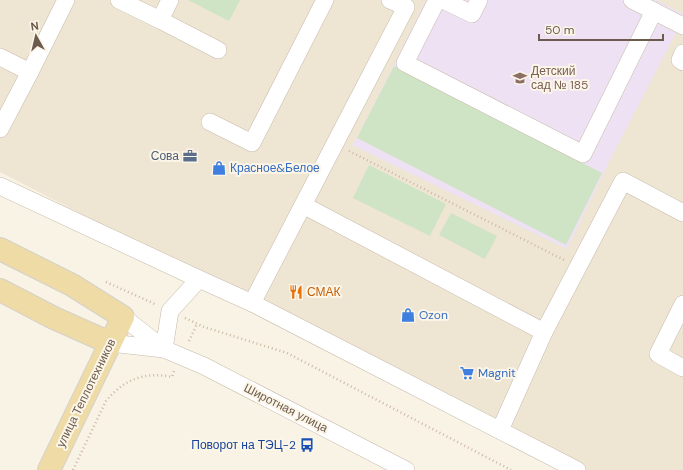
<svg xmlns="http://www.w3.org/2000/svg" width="683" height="470" font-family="'DM Sans',sans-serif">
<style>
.residential{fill:#efe5d3}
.education{fill:#efe1f4}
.green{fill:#cee4c5}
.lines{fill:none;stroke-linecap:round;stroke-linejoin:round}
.minor-casing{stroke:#c7bbac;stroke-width:18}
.major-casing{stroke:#d6d1cd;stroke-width:24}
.path{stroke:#ceb8a3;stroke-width:2.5;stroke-dasharray:1 3;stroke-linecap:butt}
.minor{stroke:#fff;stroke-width:17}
.major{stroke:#eedba5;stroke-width:22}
.labels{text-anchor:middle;stroke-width:4;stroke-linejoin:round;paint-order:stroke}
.education-label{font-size:12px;fill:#785e54;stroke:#fcf6e9;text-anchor:start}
.service-label{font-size:12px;fill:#4e5e75;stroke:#fcf6e9;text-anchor:end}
.shop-label{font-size:12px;fill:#366cbe;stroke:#fcf6e9;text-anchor:start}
.food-label{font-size:12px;fill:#c56008;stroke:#fcf6e9;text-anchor:start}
.street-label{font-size:12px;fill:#6d5c4d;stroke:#fcf6e9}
.transit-label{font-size:12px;fill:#164399;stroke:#fcf6e9;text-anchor:end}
</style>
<rect width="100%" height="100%" fill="#f8f3e4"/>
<polygon class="residential" points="0,0 683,0 683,470 577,470 0,172"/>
<polygon class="education" points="426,0 656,0 683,14 683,19 609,162 567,249 352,145 357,138"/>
<g class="green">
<polygon points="188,0 240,0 229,21"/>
<polygon points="394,66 602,173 566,245 357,138"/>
<polygon points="369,165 446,204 430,236 353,198"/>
<polygon points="451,213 497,236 485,259 439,235"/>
</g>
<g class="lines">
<defs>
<g id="minor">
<polyline points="119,0 160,20 170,0"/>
<polyline points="437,0 405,63 583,154 654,11"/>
<polyline points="443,0 472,14 479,0"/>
<polyline points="632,0 683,26"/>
<polyline points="160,20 218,50"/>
<polyline points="683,53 680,60 683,62"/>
<polyline points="0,57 30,72 0,129"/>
<polyline points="30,72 66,0"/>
<polyline points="210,122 252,143 325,0"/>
<polyline points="0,186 199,279"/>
<polyline points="303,205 544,332"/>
<polyline points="252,303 577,470"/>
<polyline points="683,304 658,354 683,368"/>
<polyline points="123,317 164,349 204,366 406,470"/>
<polyline points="110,343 164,349"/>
<polyline points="164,349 170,311 199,279 252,303 406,7 390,0"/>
<polyline points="500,430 544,332 623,181 683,213"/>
</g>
<g id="major">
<polyline points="0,249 72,285 123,317 49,470"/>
<polyline points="0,290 54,318 110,343"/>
</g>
</defs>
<use href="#minor" class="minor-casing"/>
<use href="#major" class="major-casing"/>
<g class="path">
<polyline points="349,151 564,260"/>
<polyline points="106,282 157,305"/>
<polyline points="185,318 204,327 287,353 511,470"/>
<polyline points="189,341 197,324"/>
<path d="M 73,470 L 106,401 C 123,380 145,371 172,377 L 174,371"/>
</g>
<use href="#minor" class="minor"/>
<use href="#major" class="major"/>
</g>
<defs>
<symbol id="school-bare" viewBox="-9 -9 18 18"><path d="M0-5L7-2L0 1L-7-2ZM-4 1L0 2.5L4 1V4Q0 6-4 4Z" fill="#8d6e63" stroke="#fcf6e9" stroke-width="2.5" paint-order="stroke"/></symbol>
<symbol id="office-bare" viewBox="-9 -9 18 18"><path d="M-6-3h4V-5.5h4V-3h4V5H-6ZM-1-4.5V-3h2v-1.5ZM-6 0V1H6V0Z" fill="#5c6f8a" stroke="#fcf6e9" stroke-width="2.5" paint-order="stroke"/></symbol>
<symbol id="shop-bare" viewBox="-9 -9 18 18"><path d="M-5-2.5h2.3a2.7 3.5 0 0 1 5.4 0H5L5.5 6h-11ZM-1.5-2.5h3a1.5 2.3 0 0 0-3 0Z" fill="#3f7fe0" stroke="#fcf6e9" stroke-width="2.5" paint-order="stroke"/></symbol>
<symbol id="restaurant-bare" viewBox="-9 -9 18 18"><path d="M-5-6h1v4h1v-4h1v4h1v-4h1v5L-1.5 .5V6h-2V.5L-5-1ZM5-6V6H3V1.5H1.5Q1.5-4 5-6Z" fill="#e8710a" stroke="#fcf6e9" stroke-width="2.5" paint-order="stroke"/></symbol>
<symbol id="supermarket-bare" viewBox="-9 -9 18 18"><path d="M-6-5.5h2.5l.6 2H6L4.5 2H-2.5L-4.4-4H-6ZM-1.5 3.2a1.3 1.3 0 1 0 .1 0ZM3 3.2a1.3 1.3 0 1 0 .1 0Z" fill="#3f7fe0" stroke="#fcf6e9" stroke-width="2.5" paint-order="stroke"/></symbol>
<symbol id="bus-bare" viewBox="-9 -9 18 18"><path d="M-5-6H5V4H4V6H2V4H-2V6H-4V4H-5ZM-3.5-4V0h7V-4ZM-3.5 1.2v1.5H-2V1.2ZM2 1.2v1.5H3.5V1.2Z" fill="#1a4fb4" stroke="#fcf6e9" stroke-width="2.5" paint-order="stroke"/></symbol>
</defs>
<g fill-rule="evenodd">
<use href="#school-bare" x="510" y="68" width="20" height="20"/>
<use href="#office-bare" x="180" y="146" width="20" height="20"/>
<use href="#shop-bare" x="209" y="158" width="20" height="20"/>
<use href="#restaurant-bare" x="286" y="282" width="20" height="20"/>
<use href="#shop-bare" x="398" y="305" width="20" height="20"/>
<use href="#supermarket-bare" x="457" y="363" width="20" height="20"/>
<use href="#bus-bare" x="297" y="435" width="20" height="20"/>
</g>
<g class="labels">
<g class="education-label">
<text x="531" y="75">Детский<tspan x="531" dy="14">сад № 185</tspan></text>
</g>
<g class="service-label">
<text x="179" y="160">Сова</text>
</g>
<g class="shop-label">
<text x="230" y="172">Красное&amp;Белое</text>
<text x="419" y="319">Ozon</text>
<text x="478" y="377">Magnit</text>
</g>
<g class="food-label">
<text x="307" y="296">СМАК</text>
</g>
<g class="street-label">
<text transform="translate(86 393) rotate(-64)" y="4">улица Теплотехников</text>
<text transform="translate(286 408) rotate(27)" y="4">Широтная улица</text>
</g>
<g class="transit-label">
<text x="296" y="449">Поворот на ТЭЦ-2</text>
</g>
</g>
<g transform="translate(36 36) rotate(352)" stroke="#fcf6e9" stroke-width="3" paint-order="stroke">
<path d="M0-3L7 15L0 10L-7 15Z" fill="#6d5c4d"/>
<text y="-6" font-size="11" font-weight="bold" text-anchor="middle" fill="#6d5c4d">N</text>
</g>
<path d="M539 34v6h124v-6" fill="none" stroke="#6d5c4d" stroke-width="2"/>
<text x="545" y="34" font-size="12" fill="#6d5c4d" stroke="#fcf6e9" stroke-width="3" paint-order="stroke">50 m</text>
</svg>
